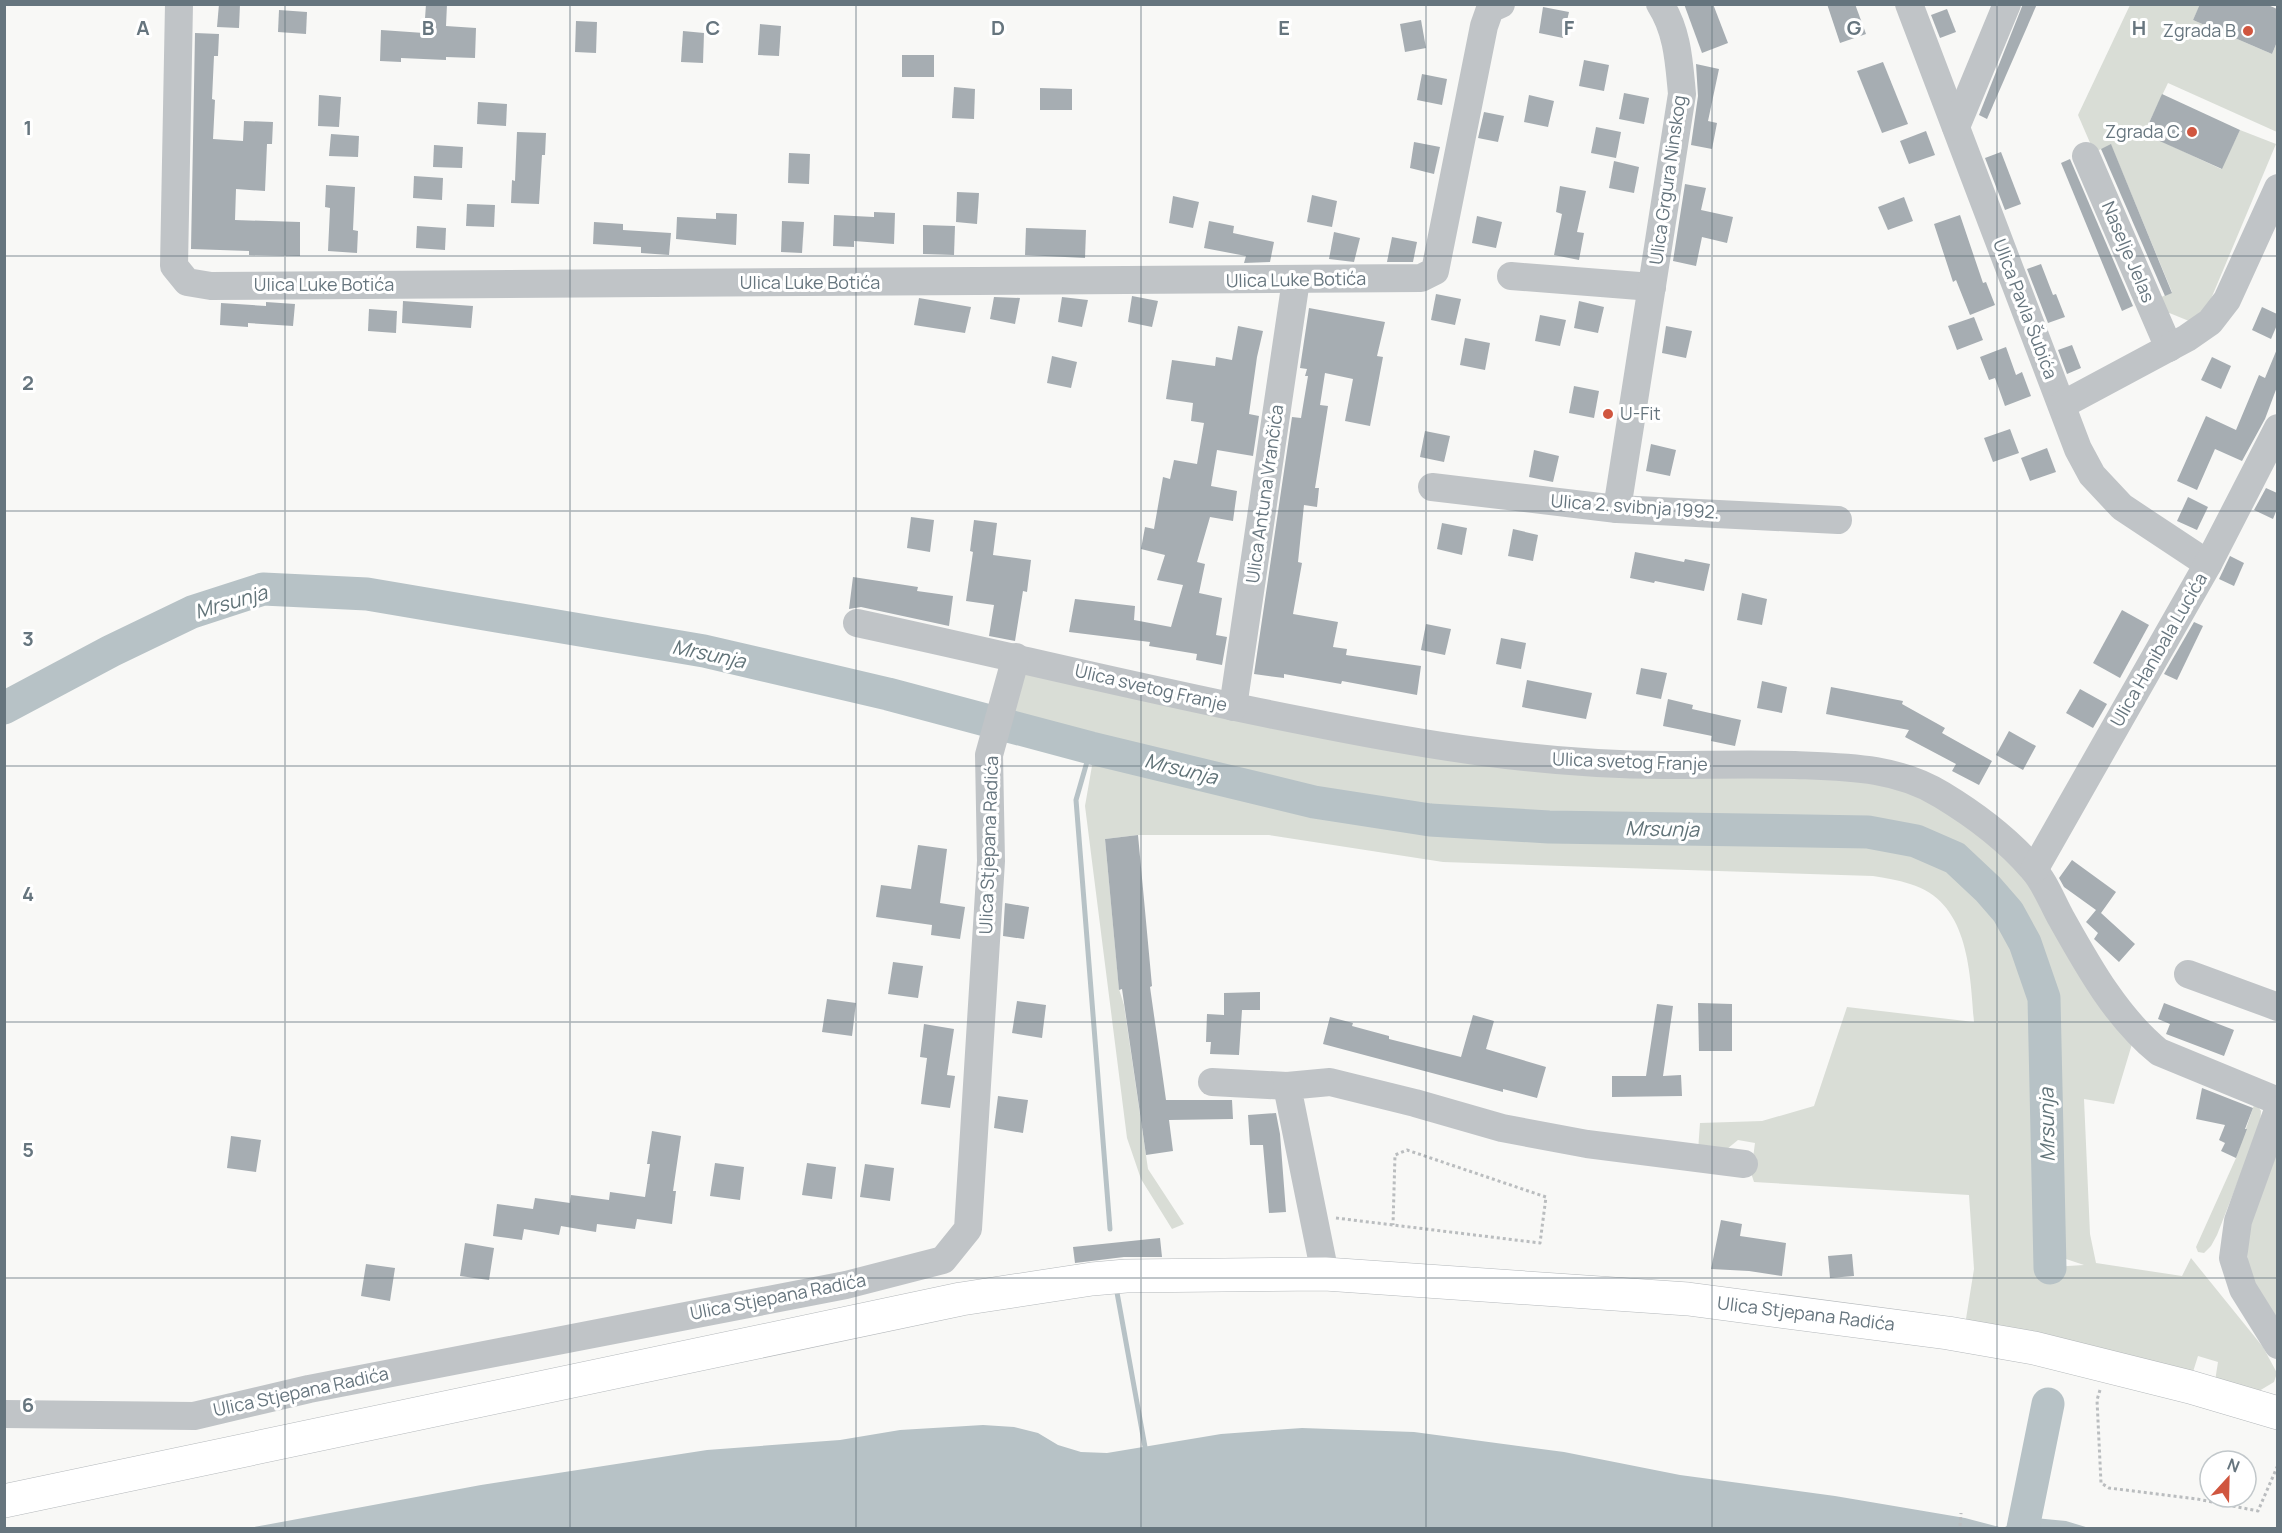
<svg xmlns="http://www.w3.org/2000/svg" width="2282" height="1533" font-family="Manrope,sans-serif">
<style>
.green{fill:#d9ddd6}
.water{fill:#b7c2c6}
.lines{fill:none;stroke-linecap:round;stroke-linejoin:round}
.stream{stroke:#b7c2c6;stroke-width:5}
.river{stroke:#b7c2c6;stroke-width:33}
.building{fill:#a6adb2}
.major-casing{stroke:#b4b8bb;stroke-width:34}
.path{stroke:#babdbf;stroke-width:3;stroke-dasharray:3 3;stroke-linecap:butt}
.minor{stroke:#c0c4c7;stroke-width:28}
.major{stroke:#fff;stroke-width:33}
.grid{fill:none;stroke:#66757e;stroke-width:1.5;stroke-opacity:0.55}
.poi-dot{fill:#d0563f;stroke:#fff;stroke-width:2}
.labels{text-anchor:middle;stroke-width:6;stroke-linejoin:round;paint-order:stroke}
.poi-label{font-size:18px;fill:#66757e;stroke:#fff;text-anchor:end}
.street-label{font-size:18px;fill:#66757e;stroke:#fff}
.water-label{font-size:20px;font-style:italic;fill:#617378;stroke:#fff}
.grid-label{font-size:20px;text-anchor:middle;font-weight:bold;fill:#66757e;stroke:#fff;stroke-width:6;stroke-linejoin:round;paint-order:stroke}
</style>
<rect width="100%" height="100%" fill="#f8f8f6"/>
<g class="green">
<polygon points="2130,5 2200,5 2193,20 2272,54 2277,42 2277,132 2168,83 2144,133 2221,169 2240,130 2276,144 2208,306 2189,321 2162,310 2155,300 2172,292 2111,145 2094,152 2078,115"/>
<path d="M 1025,674 L 1337,737 L 1875,777 L 1968,819 L 2025,876 L 2132,1044 L 2114,1104 L 2084,1099 L 2090,1234 L 2096,1263 L 2182,1276 L 2191,1258 L 2263,1347 L 2277,1373 L 2274,1382 L 2259,1391 L 2215,1381 L 2218,1362 L 2198,1356 L 2192,1375 L 1965,1325 L 1974,1269 L 1969,1195 L 1754,1182 L 1751,1173 L 1755,1143 L 1738,1140 L 1727,1149 L 1698,1151 L 1700,1123 L 1762,1121 L 1814,1106 L 1847,1007 L 1974,1022 C 1970,972 1969,901 1910,884 C 1898,880 1885,878 1873,876 L 1443,862 L 1269,835 L 1138,835 L 1105,839 L 1119,989 L 1124,1005 L 1148,1169 L 1184,1224 L 1172,1229 L 1141,1179 L 1127,1138 L 1085,806 L 1093,760 L 1185,784 L 1374,825 L 1433,832 L 1481,837 L 1842,844 L 1897,848 L 1934,861 L 1961,879 L 1987,904 L 2024,968 L 2032,1008 L 2037,1075 L 2036,1268 L 2084,1265 L 2063,1258 C 2062,1200 2061,1143 2060,1085 C 2059,1061 2062,1033 2058,1008 C 2054,987 2049,963 2040,943 C 2005,868 1941,823 1859,818 L 1620,815 L 1444,808 L 1322,789 L 1012,714 Z"/>
<polygon points="2255,1102 2261,1111 2260,1125 2217,1235 2211,1246 2204,1253 2198,1252 2196,1247 2236,1158"/>
<polygon points="2277,1146 2277,1321 2248,1274 2246,1226"/>
</g>
<g class="water">
<polygon points="983,1425 1014,1427 1038,1433 1058,1445 1081,1452 1107,1453 1221,1434 1302,1428 1414,1432 1564,1452 1680,1475 1835,1496 1965,1518 2003,1528 249,1528 481,1485 707,1450 840,1440 900,1430"/>
<polygon points="2025,1517 2066,1521 2089,1528 2003,1528"/>
</g>
<g class="lines">
<g class="stream">
<polyline points="1091,748 1076,800 1110,1229"/>
<polyline points="1116,1287 1145,1447"/>
</g>
<g class="river">
<polyline points="4,708 111,651 192,612 263,589 367,594 704,651 888,694 1091,748 1314,802 1430,820 1549,827 1868,832 1916,841 1955,858 1988,889 2008,912 2025,943 2044,998 2050,1268"/>
<polyline points="2023,1528 2048,1404"/>
</g>
</g>
<g class="building">
<polygon points="219,4 240,4 239,28 217,27"/>
<polygon points="426,4 447,4 446,26 476,28 475,58 446,57 446,60 401,58 401,62 380,61 381,30 424,33"/>
<polygon points="1684,4 1713,4 1728,43 1702,53"/>
<polygon points="1827,4 1855,4 1866,34 1840,43"/>
<polygon points="2023,4 2037,4 1987,119 1979,115"/>
<polygon points="2200,4 2266,4 2277,9 2277,42 2272,54 2193,20"/>
<polygon points="1543,7 1569,12 1563,38 1539,33"/>
<polygon points="1947,9 1956,32 1940,38 1931,15"/>
<polygon points="279,10 307,12 306,34 278,32"/>
<polygon points="1421,20 1426,48 1405,52 1400,24"/>
<polygon points="576,21 597,22 596,53 575,52"/>
<polygon points="760,24 781,26 779,56 758,55"/>
<polygon points="683,31 704,33 703,63 681,62"/>
<polygon points="195,33 219,34 218,56 214,56 212,99 215,100 213,139 243,141 244,121 273,122 272,144 267,144 265,191 236,189 235,220 300,222 300,256 249,255 249,251 191,249"/>
<rect x="902" y="55" width="32" height="22"/>
<polygon points="1584,60 1609,65 1604,91 1579,86"/>
<polygon points="1883,62 1908,124 1882,133 1857,71"/>
<polygon points="1696,64 1719,69 1708,121 1717,123 1712,149 1691,145 1698,96"/>
<polygon points="1422,74 1447,79 1442,105 1417,100"/>
<polygon points="954,87 975,89 974,119 952,118"/>
<polygon points="1040,88 1072,89 1072,110 1040,110"/>
<polygon points="1624,93 1649,98 1644,124 1619,119"/>
<polygon points="2162,94 2240,130 2222,169 2144,134"/>
<polygon points="319,95 341,97 339,127 318,126"/>
<polygon points="1529,95 1554,101 1548,127 1524,122"/>
<polygon points="478,102 507,104 506,126 477,124"/>
<polygon points="1484,112 1504,116 1498,142 1478,138"/>
<polygon points="1596,127 1621,132 1616,158 1591,153"/>
<polygon points="1926,131 1935,155 1909,164 1900,141"/>
<polygon points="517,132 546,133 545,155 542,155 539,204 511,203 512,180 515,181"/>
<polygon points="331,134 359,136 358,157 329,156"/>
<polygon points="1414,142 1440,147 1434,174 1410,168"/>
<polygon points="2111,144 2172,293 2165,296 2101,149"/>
<polygon points="434,145 463,147 462,168 433,167"/>
<polygon points="2001,152 2021,204 2005,210 1985,158"/>
<polygon points="789,153 810,154 809,184 788,183"/>
<polygon points="2070,159 2133,306 2122,311 2061,163"/>
<polygon points="1614,161 1639,167 1634,193 1609,188"/>
<polygon points="414,176 443,178 442,200 413,198"/>
<polygon points="1685,184 1706,188 1701,210 1733,217 1727,243 1702,237 1696,266 1673,261"/>
<polygon points="326,185 355,187 353,230 358,231 357,253 328,251 330,208 325,207"/>
<polygon points="1560,186 1586,191 1577,232 1584,233 1579,260 1554,255 1562,214 1556,212"/>
<polygon points="957,192 979,193 977,224 956,222"/>
<polygon points="1312,195 1337,201 1332,227 1307,222"/>
<polygon points="1173,196 1199,202 1193,228 1169,223"/>
<polygon points="1904,197 1913,221 1888,230 1878,207"/>
<polygon points="467,204 495,205 494,227 466,226"/>
<polygon points="874,212 895,213 894,244 854,241 854,247 833,246 834,215 874,217"/>
<polygon points="716,213 737,214 736,245 676,239 677,217 716,219"/>
<polygon points="1960,215 1983,283 1986,282 1995,305 1970,315 1956,280 1953,282 1934,224"/>
<polygon points="1477,216 1502,222 1496,248 1472,243"/>
<polygon points="782,221 804,222 802,253 781,252"/>
<polygon points="1209,221 1234,226 1233,233 1274,242 1270,262 1244,263 1246,256 1204,248"/>
<polygon points="594,222 623,224 623,230 671,233 669,255 641,253 641,247 593,244"/>
<polygon points="923,225 955,226 954,255 923,254"/>
<polygon points="417,226 446,228 445,250 416,248"/>
<polygon points="1026,228 1086,230 1085,258 1025,255"/>
<polygon points="1334,232 1360,238 1354,262 1329,259"/>
<polygon points="1392,237 1417,242 1413,262 1387,262"/>
<polygon points="2041,264 2053,295 2056,294 2065,317 2048,323 2027,269"/>
<polygon points="1436,294 1461,299 1455,325 1431,320"/>
<polygon points="1132,296 1158,301 1152,327 1128,322"/>
<polygon points="994,297 1020,298 1015,324 990,319"/>
<polygon points="1062,297 1088,300 1082,327 1058,322"/>
<polygon points="919,298 971,307 965,333 914,325"/>
<polygon points="403,301 473,306 471,328 402,323"/>
<polygon points="1579,301 1604,307 1598,333 1574,328"/>
<polygon points="266,302 295,304 293,326 248,323 248,327 220,325 221,303 266,306"/>
<polygon points="2262,307 2277,314 2277,325 2271,339 2252,330"/>
<polygon points="1309,308 1385,322 1377,356 1383,357 1370,426 1345,421 1353,379 1325,373 1320,405 1328,406 1315,488 1319,488 1317,507 1304,505 1298,562 1302,563 1293,614 1338,622 1333,647 1347,649 1346,655 1421,666 1417,695 1342,681 1341,684 1284,674 1284,678 1254,674 1292,417 1301,418 1308,376 1305,376 1307,369 1300,368"/>
<polygon points="369,309 397,311 396,333 368,331"/>
<polygon points="1540,315 1566,320 1560,346 1535,341"/>
<polygon points="1974,317 1983,340 1957,350 1948,326"/>
<polygon points="1238,326 1263,331 1257,357 1249,414 1259,416 1253,456 1217,450 1211,486 1237,491 1233,521 1210,517 1197,562 1205,564 1199,593 1222,598 1216,635 1227,637 1222,665 1196,660 1197,654 1149,646 1150,642 1069,632 1075,599 1135,606 1134,620 1171,627 1183,585 1157,580 1165,555 1141,549 1145,527 1154,529 1163,477 1170,479 1174,460 1197,464 1204,423 1191,421 1193,403 1166,399 1172,360 1215,366 1216,357 1232,360"/>
<polygon points="1666,326 1692,331 1686,358 1662,353"/>
<polygon points="1465,338 1490,343 1485,370 1460,365"/>
<polygon points="2072,345 2081,368 2067,374 2058,350"/>
<polygon points="2006,347 2016,375 2022,372 2031,396 2005,406 1995,378 1989,380 1980,357"/>
<polygon points="2277,349 2277,387 2265,419 2242,461 2215,449 2197,490 2177,481 2206,416 2236,430 2259,375 2265,378"/>
<polygon points="1052,356 1077,362 1071,388 1047,383"/>
<polygon points="2212,357 2231,366 2221,389 2201,380"/>
<polygon points="1574,386 1599,391 1594,418 1569,413"/>
<polygon points="2010,429 2019,453 1993,462 1984,438"/>
<polygon points="1425,431 1450,436 1444,462 1420,457"/>
<polygon points="1651,444 1676,450 1670,476 1646,471"/>
<polygon points="2047,448 2056,472 2030,481 2021,458"/>
<polygon points="1534,450 1559,456 1553,482 1529,477"/>
<polygon points="2266,488 2277,493 2277,509 2273,519 2254,510"/>
<polygon points="2188,497 2208,507 2197,530 2177,521"/>
<polygon points="911,517 934,520 930,552 907,548"/>
<polygon points="974,520 997,523 993,555 1031,560 1027,592 1023,591 1015,641 989,636 994,605 966,601 973,552 970,551"/>
<polygon points="1442,523 1467,528 1462,555 1437,549"/>
<polygon points="1513,529 1538,535 1533,561 1508,556"/>
<polygon points="1635,552 1684,562 1685,559 1710,564 1704,591 1655,581 1654,583 1630,578"/>
<polygon points="2230,556 2244,563 2234,586 2219,579"/>
<polygon points="853,577 918,587 917,591 953,596 949,626 861,607 849,609"/>
<polygon points="1742,593 1767,599 1762,625 1737,620"/>
<polygon points="2122,610 2149,625 2120,678 2093,663"/>
<polygon points="2194,622 2203,626 2177,680 2164,674"/>
<polygon points="1426,624 1451,629 1445,655 1421,650"/>
<polygon points="1501,638 1526,643 1521,669 1496,664"/>
<polygon points="1641,668 1667,673 1661,699 1636,694"/>
<polygon points="1527,680 1592,693 1586,719 1522,707"/>
<polygon points="1762,681 1787,687 1782,713 1757,708"/>
<polygon points="1831,687 1903,701 1902,704 1945,728 1942,733 1992,761 1979,785 1952,771 1956,764 1905,737 1909,730 1826,714"/>
<polygon points="2080,689 2107,704 2093,728 2066,713"/>
<polygon points="1668,699 1693,705 1692,709 1741,720 1735,746 1711,741 1712,736 1663,726"/>
<polygon points="2009,731 2036,746 2023,770 1996,755"/>
<polygon points="1138,835 1152,986 1150,987 1166,1100 1232,1100 1233,1119 1169,1120 1173,1151 1146,1155 1122,989 1119,990 1105,839"/>
<polygon points="918,845 947,849 940,903 965,907 960,939 931,935 932,925 876,917 881,885 911,889"/>
<polygon points="2072,860 2116,892 2101,913 2135,944 2119,962 2094,939 2098,933 2086,922 2096,910 2064,887 2059,878"/>
<polygon points="1005,903 1029,907 1024,939 1003,936"/>
<polygon points="893,962 923,966 918,998 888,994"/>
<polygon points="1260,992 1260,1010 1242,1010 1239,1055 1210,1054 1211,1042 1206,1042 1207,1014 1224,1015 1224,993"/>
<polygon points="827,999 856,1003 852,1036 822,1032"/>
<polygon points="1017,1001 1046,1005 1042,1038 1012,1033"/>
<polygon points="1698,1003 1732,1004 1732,1051 1699,1051"/>
<polygon points="2164,1003 2234,1030 2224,1056 2166,1034 2170,1024 2158,1019"/>
<polygon points="1657,1004 1673,1006 1663,1076 1681,1075 1682,1096 1612,1097 1612,1076 1646,1076"/>
<polygon points="1473,1015 1494,1021 1486,1049 1546,1067 1537,1098 1503,1089 1503,1092 1477,1085 1323,1044 1330,1017 1353,1023 1352,1026 1389,1036 1389,1039 1461,1057"/>
<polygon points="924,1024 954,1029 947,1075 955,1076 950,1108 921,1104 927,1058 920,1057"/>
<polygon points="2202,1088 2253,1108 2245,1129 2247,1129 2236,1158 2221,1151 2225,1143 2219,1140 2225,1125 2196,1119"/>
<polygon points="998,1096 1028,1100 1023,1133 994,1128"/>
<polygon points="1276,1113 1280,1134 1286,1212 1269,1213 1263,1145 1250,1145 1248,1115"/>
<polygon points="652,1131 681,1136 673,1191 676,1191 672,1224 637,1219 635,1229 597,1224 596,1232 561,1226 559,1235 524,1229 522,1240 493,1236 497,1204 533,1209 535,1198 570,1203 571,1195 609,1200 610,1192 645,1197 650,1164 647,1164"/>
<polygon points="231,1136 261,1140 256,1172 227,1168"/>
<polygon points="715,1163 744,1167 740,1200 710,1196"/>
<polygon points="807,1163 836,1167 832,1199 802,1195"/>
<polygon points="865,1164 894,1168 890,1201 860,1197"/>
<polygon points="1721,1220 1742,1224 1740,1236 1786,1243 1782,1276 1749,1271 1711,1269"/>
<polygon points="1160,1238 1162,1257 1124,1257 1075,1263 1073,1247"/>
<polygon points="465,1243 494,1248 489,1280 460,1276"/>
<polygon points="1852,1254 1854,1276 1830,1278 1828,1256"/>
<polygon points="366,1264 395,1268 390,1301 361,1296"/>
</g>
<g class="lines">
<defs>
<polyline id="major" points="4,1501 961,1299 1092,1279 1126,1276 1325,1274 1688,1299 1948,1333 2034,1348 2190,1387 2278,1413"/>
</defs>
<use href="#major" class="major-casing"/>
<g class="path">
<polyline points="1336,1218 1540,1243 1546,1197 1407,1150 1395,1155 1393,1225"/>
<polyline points="2100,1390 2097,1400 2101,1483 2109,1488 2197,1499 2258,1511 2278,1465"/>
<polyline points="1960,1526 1961,1513"/>
</g>
<g class="minor">
<polyline points="179,4 174,266 187,282 211,286 1421,278 1435,271 1484,26 1490,9 1501,4"/>
<polyline points="1909,4 2078,449 2092,475 2122,507 2208,564"/>
<polyline points="1956,127 2007,4"/>
<polyline points="2086,156 2169,348"/>
<polyline points="1511,276 1652,287"/>
<polyline points="2062,405 2187,338 2210,322 2227,300 2278,188"/>
<polyline points="1432,487 1617,509 1838,520"/>
<path d="M 1617,509 L 1682,94 C 1679,63 1678,32 1660,4"/>
<path d="M 857,623 C 1006,655 1154,692 1304,721 C 1423,745 1543,765 1664,765 C 1708,765 1751,764 1795,765 C 1846,767 1897,767 1942,795 C 1975,815 2007,839 2032,868 C 2045,882 2052,902 2061,918 C 2088,966 2116,1017 2159,1052 L 2278,1101"/>
<polyline points="1233,707 1296,280"/>
<polyline points="2034,870 2208,564 2278,428"/>
<polyline points="2188,974 2278,1007"/>
<polyline points="1212,1082 1287,1086"/>
<polyline points="2278,1110 2238,1221 2233,1258 2243,1289 2278,1345"/>
<polyline points="1325,1274 1287,1086 1330,1082 1415,1103 1502,1128 1587,1144 1744,1164"/>
<polyline points="4,1414 194,1416 309,1389 846,1285 943,1260 968,1229 991,861 989,755 1016,657"/>
</g>
<use href="#major" class="major"/>
</g>
<path class="grid" d="M 285,4 L 285,1528M 570,4 L 570,1528M 856,4 L 856,1528M 1141,4 L 1141,1528M 1426,4 L 1426,1528M 1712,4 L 1712,1528M 1997,4 L 1997,1528M 4,256 L 2278,256M 4,511 L 2278,511M 4,766 L 2278,766M 4,1022 L 2278,1022M 4,1278 L 2278,1278"/>
<g class="poi-dot">
<circle cx="2248" cy="31" r="6"/>
<circle cx="2192" cy="132" r="6"/>
<circle cx="1608" cy="414" r="6"/>
</g>
<g class="labels">
<g class="poi-label">
<text x="2236" y="37">Zgrada B</text>
<text x="2180" y="138">Zgrada C</text>
<text x="1620" y="420" text-anchor="start">U-Fit</text>
</g>
<g class="street-label">
<text transform="translate(1668 180) rotate(-82)" y="6">Ulica Grgura Ninskog</text>
<text transform="translate(2128 252) rotate(67)" y="6">Naselje Jelas</text>
<text transform="translate(1296 280) rotate(-1)" y="6">Ulica Luke Botića</text>
<text x="810" y="289">Ulica Luke Botića</text>
<text x="324" y="291">Ulica Luke Botića</text>
<text transform="translate(2025 309) rotate(69)" y="6">Ulica Pavla Šubića</text>
<text transform="translate(1265 494) rotate(-82)" y="6">Ulica Antuna Vrančića</text>
<text transform="translate(1635 507) rotate(4)" y="6">Ulica 2. svibnja 1992.</text>
<text transform="translate(2159 650) rotate(-60)" y="6">Ulica Hanibala Lucića</text>
<text transform="translate(1151 688) rotate(13)" y="6">Ulica svetog Franje</text>
<text transform="translate(1630 762) rotate(2)" y="6">Ulica svetog Franje</text>
<text transform="translate(989 845) rotate(-88)" y="6">Ulica Stjepana Radića</text>
<text transform="translate(778 1297) rotate(-11)" y="6">Ulica Stjepana Radića</text>
<text transform="translate(1806 1314) rotate(7)" y="6">Ulica Stjepana Radića</text>
<text transform="translate(301 1392) rotate(-12)" y="6">Ulica Stjepana Radića</text>
</g>
<g class="water-label">
<text transform="translate(231 602) rotate(-16)" y="7">Mrsunja</text>
<text transform="translate(709 654) rotate(12)" y="7">Mrsunja</text>
<text transform="translate(1181 769) rotate(14)" y="7">Mrsunja</text>
<text transform="translate(1662 829) rotate(1)" y="7">Mrsunja</text>
<text transform="translate(2047 1125) rotate(-91)" y="7">Mrsunja</text>
</g>
</g>
<g class="grid-label">
<text x="143" y="35">A</text>
<text x="428" y="35">B</text>
<text x="713" y="35">C</text>
<text x="998" y="35">D</text>
<text x="1284" y="35">E</text>
<text x="1569" y="35">F</text>
<text x="1854" y="35">G</text>
<text x="2139" y="35">H</text>
<text x="28" y="135">1</text>
<text x="28" y="390">2</text>
<text x="28" y="646">3</text>
<text x="28" y="901">4</text>
<text x="28" y="1157">5</text>
<text x="28" y="1412">6</text>
</g>
<rect width="2282" height="1533" fill="none" stroke="#66757e" stroke-width="12"/>
<g transform="translate(2228 1479) rotate(22)"><circle r="28" fill="#ffffff" stroke="#c2c8cb" stroke-width="1.5"/>
<path d="M0-4.5L10 22L0 15L-10 22Z" fill="#d0563f"/>
<text y="-9" font-size="16" font-weight="bold" text-anchor="middle" fill="#66757e">N</text>
</g>
</svg>
